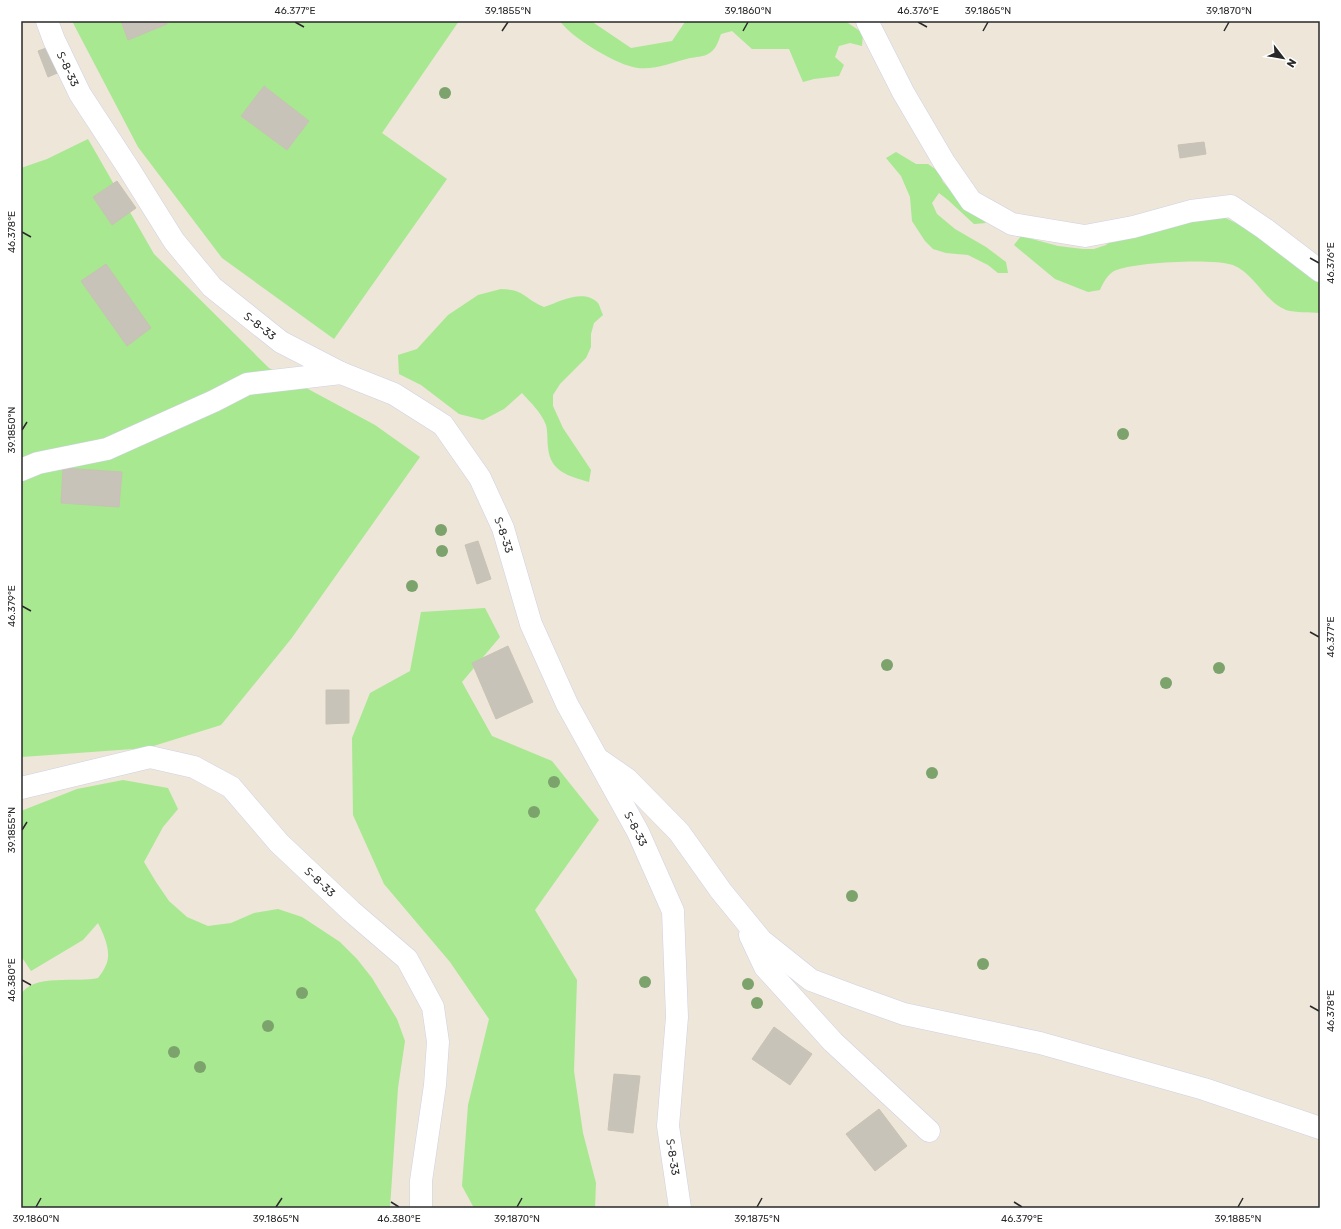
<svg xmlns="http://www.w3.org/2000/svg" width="1341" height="1229" font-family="Rubik,'Noto Sans Armenian',sans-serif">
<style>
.green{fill:#a7e891}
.building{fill:#c8c3b9;stroke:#c8c2b3}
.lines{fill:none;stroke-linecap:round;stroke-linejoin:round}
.minor-casing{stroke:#ced1e4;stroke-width:23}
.minor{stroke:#fff;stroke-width:22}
.tree{fill:#7ca36c}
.ticks{fill:none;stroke:#292929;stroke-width:1.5}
.labels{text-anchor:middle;stroke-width:3.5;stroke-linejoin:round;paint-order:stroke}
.street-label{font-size:11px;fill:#292929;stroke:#fff}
.neatline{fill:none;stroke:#292929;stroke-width:1.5}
.ticks-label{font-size:10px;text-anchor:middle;fill:#292929}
</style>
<rect width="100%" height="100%" fill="#ede6d9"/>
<g class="green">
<polygon points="72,21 459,21 382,133 447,179 334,339 222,258 138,147"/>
<path d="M 560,21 L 591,21 L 631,48 L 672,41 L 685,22 L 688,21 L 845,21 L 863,33 L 862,46 L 850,43 L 839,46 L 835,57 L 844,65 L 839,76 L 814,79 L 803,82 L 789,49 L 752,49 L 732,31 L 721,34 C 718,42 716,50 708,54 C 703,57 695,57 690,58 C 674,62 655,70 638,68 C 619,66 571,38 560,21 Z"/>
<polygon points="88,139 154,254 269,368 375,425 420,457 291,639 221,725 147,748 22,757 21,168 47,159"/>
<polygon points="896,152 916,164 928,164 938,171 943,182 951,190 986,223 974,224 948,200 939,193 932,203 937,214 955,229 986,247 1006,262 1008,273 998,273 988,265 968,255 946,253 933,249 925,241 912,221 910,197 901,176 886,158"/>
<path d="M 1215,213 L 1275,242 L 1318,279 L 1320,284 L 1320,313 C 1310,312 1296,313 1286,310 C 1264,301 1255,274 1233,265 C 1213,258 1133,262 1114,271 C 1107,275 1103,283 1100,290 L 1088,292 L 1055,279 L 1014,245 L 1021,236 L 1058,246 L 1083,249 L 1094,249 L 1106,245 L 1124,230 Z"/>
<path d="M 501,289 C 526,290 524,299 544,307 C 560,302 583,288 598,303 C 600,306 601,311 603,315 L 594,323 L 591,334 L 591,347 L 586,358 L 560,384 L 553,395 L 553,406 L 563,428 L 591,470 L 589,482 C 569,476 550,472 548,447 C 547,439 548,433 546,425 C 541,412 531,403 522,393 L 504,409 L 483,420 L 459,414 L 421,385 L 399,374 L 398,355 L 417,349 L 448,315 L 478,295 Z"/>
<polygon points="485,608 500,637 462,682 492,736 552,761 599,820 535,910 577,980 574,1071 583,1133 596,1183 595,1208 474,1208 462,1186 468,1105 489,1019 450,962 384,884 353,815 352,738 370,693 410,671 421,612"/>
<path d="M 123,780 L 168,788 L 178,809 L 163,827 L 144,862 L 156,882 L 169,901 L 187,917 L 208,926 L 231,923 L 254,913 L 278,909 L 302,917 L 340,942 L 357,959 L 372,978 L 397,1019 L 405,1041 L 398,1088 L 390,1208 L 21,1208 L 21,1057 L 23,1054 C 20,1040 21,1027 21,1013 C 21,1008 19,999 21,995 C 31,973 79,983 98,978 C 101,974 104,970 106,965 C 112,952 104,935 98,923 L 83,940 L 31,971 L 21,956 L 21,811 L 77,789 Z"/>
</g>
<g class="building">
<polygon points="121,21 166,21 167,24 128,40"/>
<polygon points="52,46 62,71 48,77 38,51"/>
<polygon points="264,86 309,121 287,150 241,116"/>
<polygon points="1204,142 1206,154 1180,158 1178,145"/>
<polygon points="117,181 136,208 112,225 93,197"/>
<polygon points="106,264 151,328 127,346 81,281"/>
<polygon points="63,468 122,472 119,507 61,503"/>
<polygon points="478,541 491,579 477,584 465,545"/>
<polygon points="508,646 533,702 496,719 472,663"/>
<polygon points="326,690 349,690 349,723 326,724"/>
<polygon points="774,1027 812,1054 790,1085 752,1059"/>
<polygon points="614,1074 640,1076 633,1133 608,1130"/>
<polygon points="879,1109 907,1146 875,1171 846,1134"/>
</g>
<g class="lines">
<defs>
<g id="minor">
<polyline points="47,21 54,40 80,94 129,169 174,241 212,287 281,342 341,373 394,394 443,425 480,478 503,528 531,624 567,704 638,832 673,911 677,1017 668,1126 680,1208"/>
<polyline points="867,21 903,92 944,162 971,201 1012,224 1085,236 1133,227 1191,211 1231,206 1265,229 1320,271"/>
<polyline points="21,470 38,463 107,449 214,401 247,384 341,373"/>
<polyline points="601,761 627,779 679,832 721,891 761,940 811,980 851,995 904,1014 1040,1043 1204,1089 1320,1128"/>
<polyline points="21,788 150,757 194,767 231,787 279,843 351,911 407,959 433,1007 438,1042 435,1085 421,1181 421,1208"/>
<polyline points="750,935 765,967 833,1042 929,1131"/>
</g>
</defs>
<use href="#minor" class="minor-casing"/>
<use href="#minor" class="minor"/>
</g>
<g class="tree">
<circle cx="445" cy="93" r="6"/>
<circle cx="1123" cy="434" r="6"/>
<circle cx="441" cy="530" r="6"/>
<circle cx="442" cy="551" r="6"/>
<circle cx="412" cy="586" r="6"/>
<circle cx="887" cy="665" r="6"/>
<circle cx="1219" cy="668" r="6"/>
<circle cx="1166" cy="683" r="6"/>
<circle cx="932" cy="773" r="6"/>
<circle cx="554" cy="782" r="6"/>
<circle cx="534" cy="812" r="6"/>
<circle cx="852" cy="896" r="6"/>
<circle cx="983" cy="964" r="6"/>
<circle cx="645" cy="982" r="6"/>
<circle cx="748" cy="984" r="6"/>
<circle cx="302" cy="993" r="6"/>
<circle cx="757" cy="1003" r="6"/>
<circle cx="268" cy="1026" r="6"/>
<circle cx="174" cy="1052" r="6"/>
<circle cx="200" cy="1067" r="6"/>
</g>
<path class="ticks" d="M 295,22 L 304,27M 918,22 L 927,27M 502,31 L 508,22M 743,31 L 748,22M 983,31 L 988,22M 1224,31 L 1229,22M 22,232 L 31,237M 1310,258 L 1319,263M 22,430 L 27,422M 22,606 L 31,611M 1310,632 L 1319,637M 22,830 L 27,822M 22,980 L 31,985M 1310,1006 L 1319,1011M 391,1202 L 399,1207M 1014,1202 L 1022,1207M 36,1207 L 41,1198M 276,1207 L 282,1198M 517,1207 L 522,1198M 757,1207 L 762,1198M 1238,1207 L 1243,1198"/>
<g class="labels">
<g class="street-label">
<text transform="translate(68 69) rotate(65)" y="4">Տ-8-33</text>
<text transform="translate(260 326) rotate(38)" y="4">Տ-8-33</text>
<text transform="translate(504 535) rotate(71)" y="4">Տ-8-33</text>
<text transform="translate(636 829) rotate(63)" y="4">Տ-8-33</text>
<text transform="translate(320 882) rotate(43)" y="4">Տ-8-33</text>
<text transform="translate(673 1157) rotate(81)" y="4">Տ-8-33</text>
</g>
</g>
<rect width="1341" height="1229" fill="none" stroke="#ffffff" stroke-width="44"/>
<g transform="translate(1283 58) rotate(121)" stroke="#ffffff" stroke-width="3" paint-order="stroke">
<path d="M0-3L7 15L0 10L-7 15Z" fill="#292929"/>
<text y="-6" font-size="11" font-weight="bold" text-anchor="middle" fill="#292929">N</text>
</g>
<rect x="22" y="22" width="1297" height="1185" class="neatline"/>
<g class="ticks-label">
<text x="295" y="14">46.377°E</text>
<text x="508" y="14">39.1855°N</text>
<text x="748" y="14">39.1860°N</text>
<text x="918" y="14">46.376°E</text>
<text x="988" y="14">39.1865°N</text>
<text x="1229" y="14">39.1870°N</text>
<text transform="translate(11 232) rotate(-90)" y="4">46.378°E</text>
<text transform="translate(1330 263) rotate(-90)" y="4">46.376°E</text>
<text transform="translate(11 430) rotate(-90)" y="4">39.1850°N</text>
<text transform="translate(11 606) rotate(-90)" y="4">46.379°E</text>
<text transform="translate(1330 637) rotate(-90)" y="4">46.377°E</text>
<text transform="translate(11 830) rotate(-90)" y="4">39.1855°N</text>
<text transform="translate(11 980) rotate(-90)" y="4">46.380°E</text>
<text transform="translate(1330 1011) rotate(-90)" y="4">46.378°E</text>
<text x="36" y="1222">39.1860°N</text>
<text x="276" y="1222">39.1865°N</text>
<text x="399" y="1222">46.380°E</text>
<text x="517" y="1222">39.1870°N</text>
<text x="757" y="1222">39.1875°N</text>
<text x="1022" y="1222">46.379°E</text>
<text x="1238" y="1222">39.1885°N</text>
</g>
</svg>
